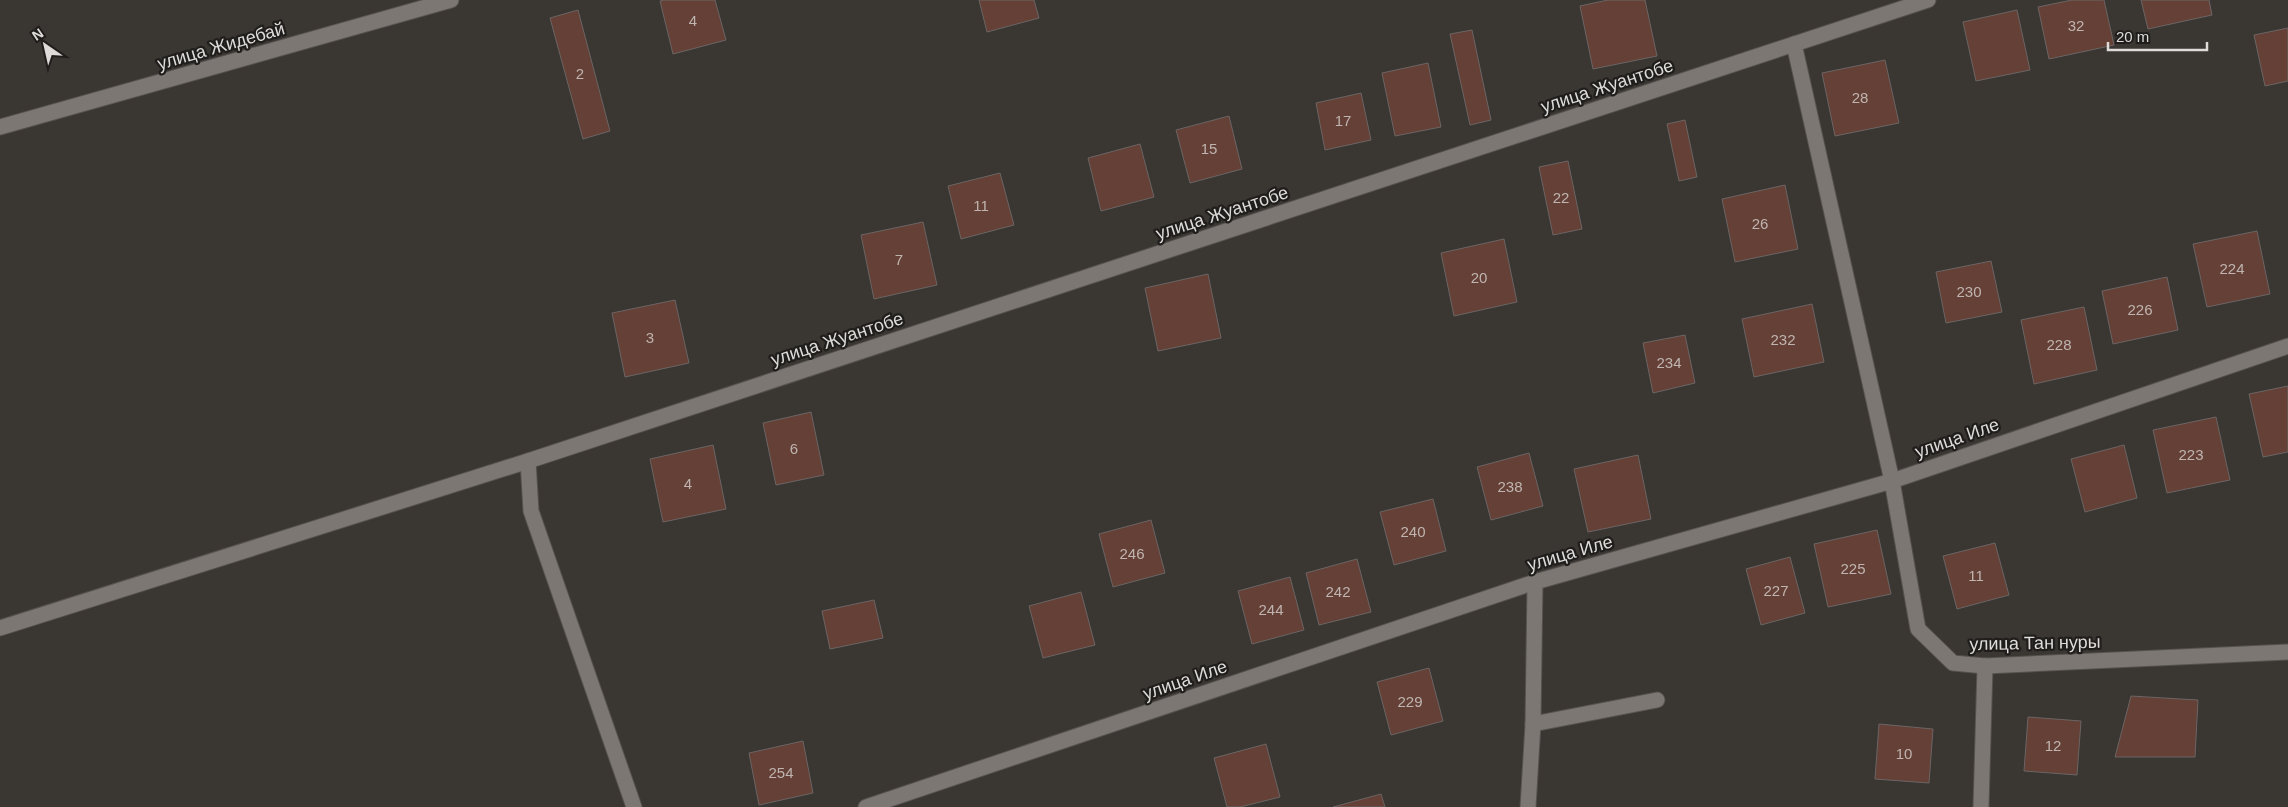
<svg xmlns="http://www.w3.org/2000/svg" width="2288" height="807" font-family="Arial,sans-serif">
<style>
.building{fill:#644036;stroke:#6b6564}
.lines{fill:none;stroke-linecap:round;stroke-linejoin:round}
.minor-casing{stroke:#56524f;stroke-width:17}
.minor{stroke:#7c7773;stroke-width:15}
.labels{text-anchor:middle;stroke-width:4.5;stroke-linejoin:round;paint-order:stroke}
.number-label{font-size:15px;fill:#c0b4b0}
.street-label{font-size:18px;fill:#dedbd9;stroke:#201e1c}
</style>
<rect width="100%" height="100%" fill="#3a3632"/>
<g class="building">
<polygon points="664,0 715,0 726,40 673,54 660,1"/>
<polygon points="979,0 1034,0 1039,18 987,32"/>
<polygon points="1608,0 1645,0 1657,56 1593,69 1580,6"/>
<polygon points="2072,0 2104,0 2114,45 2049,59 2038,7"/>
<polygon points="2141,0 2209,0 2212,15 2148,29"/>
<polygon points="578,10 610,131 583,139 550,18"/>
<polygon points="2017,10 2030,70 1976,81 1963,22"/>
<polygon points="2288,28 2288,81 2265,86 2254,35"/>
<polygon points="1472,30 1491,120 1470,125 1450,34"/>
<polygon points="1885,60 1899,123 1835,136 1822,73"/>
<polygon points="1428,63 1441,127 1395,136 1382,73"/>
<polygon points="1361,93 1371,140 1325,150 1316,103"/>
<polygon points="1229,116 1242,169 1190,183 1176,130"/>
<polygon points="1685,120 1697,177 1679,181 1667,124"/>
<polygon points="1140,144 1154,197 1101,211 1088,158"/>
<polygon points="1568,161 1582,229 1553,235 1539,167"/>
<polygon points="1000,173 1014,225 961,239 948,186"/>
<polygon points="1785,185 1798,249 1735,262 1722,199"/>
<polygon points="923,222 937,285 874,299 861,235"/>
<polygon points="2257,231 2270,294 2207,307 2193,244"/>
<polygon points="1504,239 1517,302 1454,316 1441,253"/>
<polygon points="1991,261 2002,312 1946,323 1936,272"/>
<polygon points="1208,274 1221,338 1158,351 1145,288"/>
<polygon points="2167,277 2178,330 2113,344 2102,291"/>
<polygon points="675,300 689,363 625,377 612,313"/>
<polygon points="1812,304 1824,362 1754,377 1742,319"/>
<polygon points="2084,307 2097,370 2034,384 2021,320"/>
<polygon points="1685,335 1695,383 1653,393 1643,343"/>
<polygon points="2288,386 2288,452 2263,457 2249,394"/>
<polygon points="811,412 824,475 776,485 763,423"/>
<polygon points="2216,417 2230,480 2167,493 2153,430"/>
<polygon points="713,445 726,509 663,522 650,459"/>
<polygon points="2124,445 2137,498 2085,512 2071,459"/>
<polygon points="1529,453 1543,506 1491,520 1477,467"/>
<polygon points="1638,455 1651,519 1588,532 1574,469"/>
<polygon points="1433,499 1446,551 1394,565 1380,512"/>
<polygon points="1151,520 1165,573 1113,587 1099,534"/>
<polygon points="1877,530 1891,594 1828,607 1814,544"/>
<polygon points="1995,543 2009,595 1957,609 1943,556"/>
<polygon points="1790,557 1805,613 1761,625 1746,569"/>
<polygon points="1357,559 1371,612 1319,625 1306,573"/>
<polygon points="1290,577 1304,630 1252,644 1238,591"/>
<polygon points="1081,592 1095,645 1043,658 1029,606"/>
<polygon points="874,600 883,638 830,649 822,611"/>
<polygon points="1429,668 1443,721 1391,735 1377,682"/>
<polygon points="2131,696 2198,700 2195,757 2115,757"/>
<polygon points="2028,717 2081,721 2077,775 2024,771"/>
<polygon points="1879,724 1933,729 1929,783 1875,779"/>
<polygon points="803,741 813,793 759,805 749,753"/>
<polygon points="1266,744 1280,797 1240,807 1227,807 1214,758"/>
<polygon points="1381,794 1385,807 1333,807"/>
</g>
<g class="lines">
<defs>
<g id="minor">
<polyline points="1794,44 1892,481 1918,629 1953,663 1985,666 2288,652"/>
<polyline points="0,127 451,0"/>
<polyline points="528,461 531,511 634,807"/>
<polyline points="0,628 528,461 1928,0"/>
<polyline points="1533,724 1657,700"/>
<polyline points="866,807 1535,582 1892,481 2288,346"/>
<polyline points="1528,807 1533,724 1535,582"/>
<polyline points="1981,807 1985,666"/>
</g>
</defs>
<use href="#minor" class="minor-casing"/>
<use href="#minor" class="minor"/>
</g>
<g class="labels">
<g class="number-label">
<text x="693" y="26">4</text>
<text x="2076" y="31">32</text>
<text x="580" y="79">2</text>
<text x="1860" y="103">28</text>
<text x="1343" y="126">17</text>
<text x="1209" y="154">15</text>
<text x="1561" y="203">22</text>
<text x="981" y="211">11</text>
<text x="1760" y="229">26</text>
<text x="899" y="265">7</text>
<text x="2232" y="274">224</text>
<text x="1479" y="283">20</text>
<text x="1969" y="297">230</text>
<text x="2140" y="315">226</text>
<text x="650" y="343">3</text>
<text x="1783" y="345">232</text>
<text x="2059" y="350">228</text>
<text x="1669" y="368">234</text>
<text x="794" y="454">6</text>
<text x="2191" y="460">223</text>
<text x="688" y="489">4</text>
<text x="1510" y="492">238</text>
<text x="1413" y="537">240</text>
<text x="1132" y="559">246</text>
<text x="1853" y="574">225</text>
<text x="1976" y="581">11</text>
<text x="1776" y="596">227</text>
<text x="1338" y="597">242</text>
<text x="1271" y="615">244</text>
<text x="1410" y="707">229</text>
<text x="2053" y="751">12</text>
<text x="1904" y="759">10</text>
<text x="781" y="778">254</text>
</g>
<g class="street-label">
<text transform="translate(221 46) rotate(-16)" y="6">улица Жидебай</text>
<text transform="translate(1607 86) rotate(-18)" y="6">улица Жуантобе</text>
<text transform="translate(1222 213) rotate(-18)" y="6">улица Жуантобе</text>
<text transform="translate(837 339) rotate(-18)" y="6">улица Жуантобе</text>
<text transform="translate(1957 438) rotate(-19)" y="6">улица Иле</text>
<text transform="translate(1570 553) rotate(-16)" y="6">улица Иле</text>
<text transform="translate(2035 643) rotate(-1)" y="6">улица Тан нуры</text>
<text transform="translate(1185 680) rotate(-19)" y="6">улица Иле</text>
</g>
</g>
<g transform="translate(45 45) rotate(326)" stroke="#201e1c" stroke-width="4" paint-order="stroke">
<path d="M0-4L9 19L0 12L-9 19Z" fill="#dedbd9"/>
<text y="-8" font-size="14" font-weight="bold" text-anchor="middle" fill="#dedbd9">N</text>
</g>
<path d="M2108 42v8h99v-8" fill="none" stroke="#dedbd9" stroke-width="2.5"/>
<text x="2116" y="42" font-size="15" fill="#dedbd9" stroke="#201e1c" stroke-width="4" paint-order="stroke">20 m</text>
</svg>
